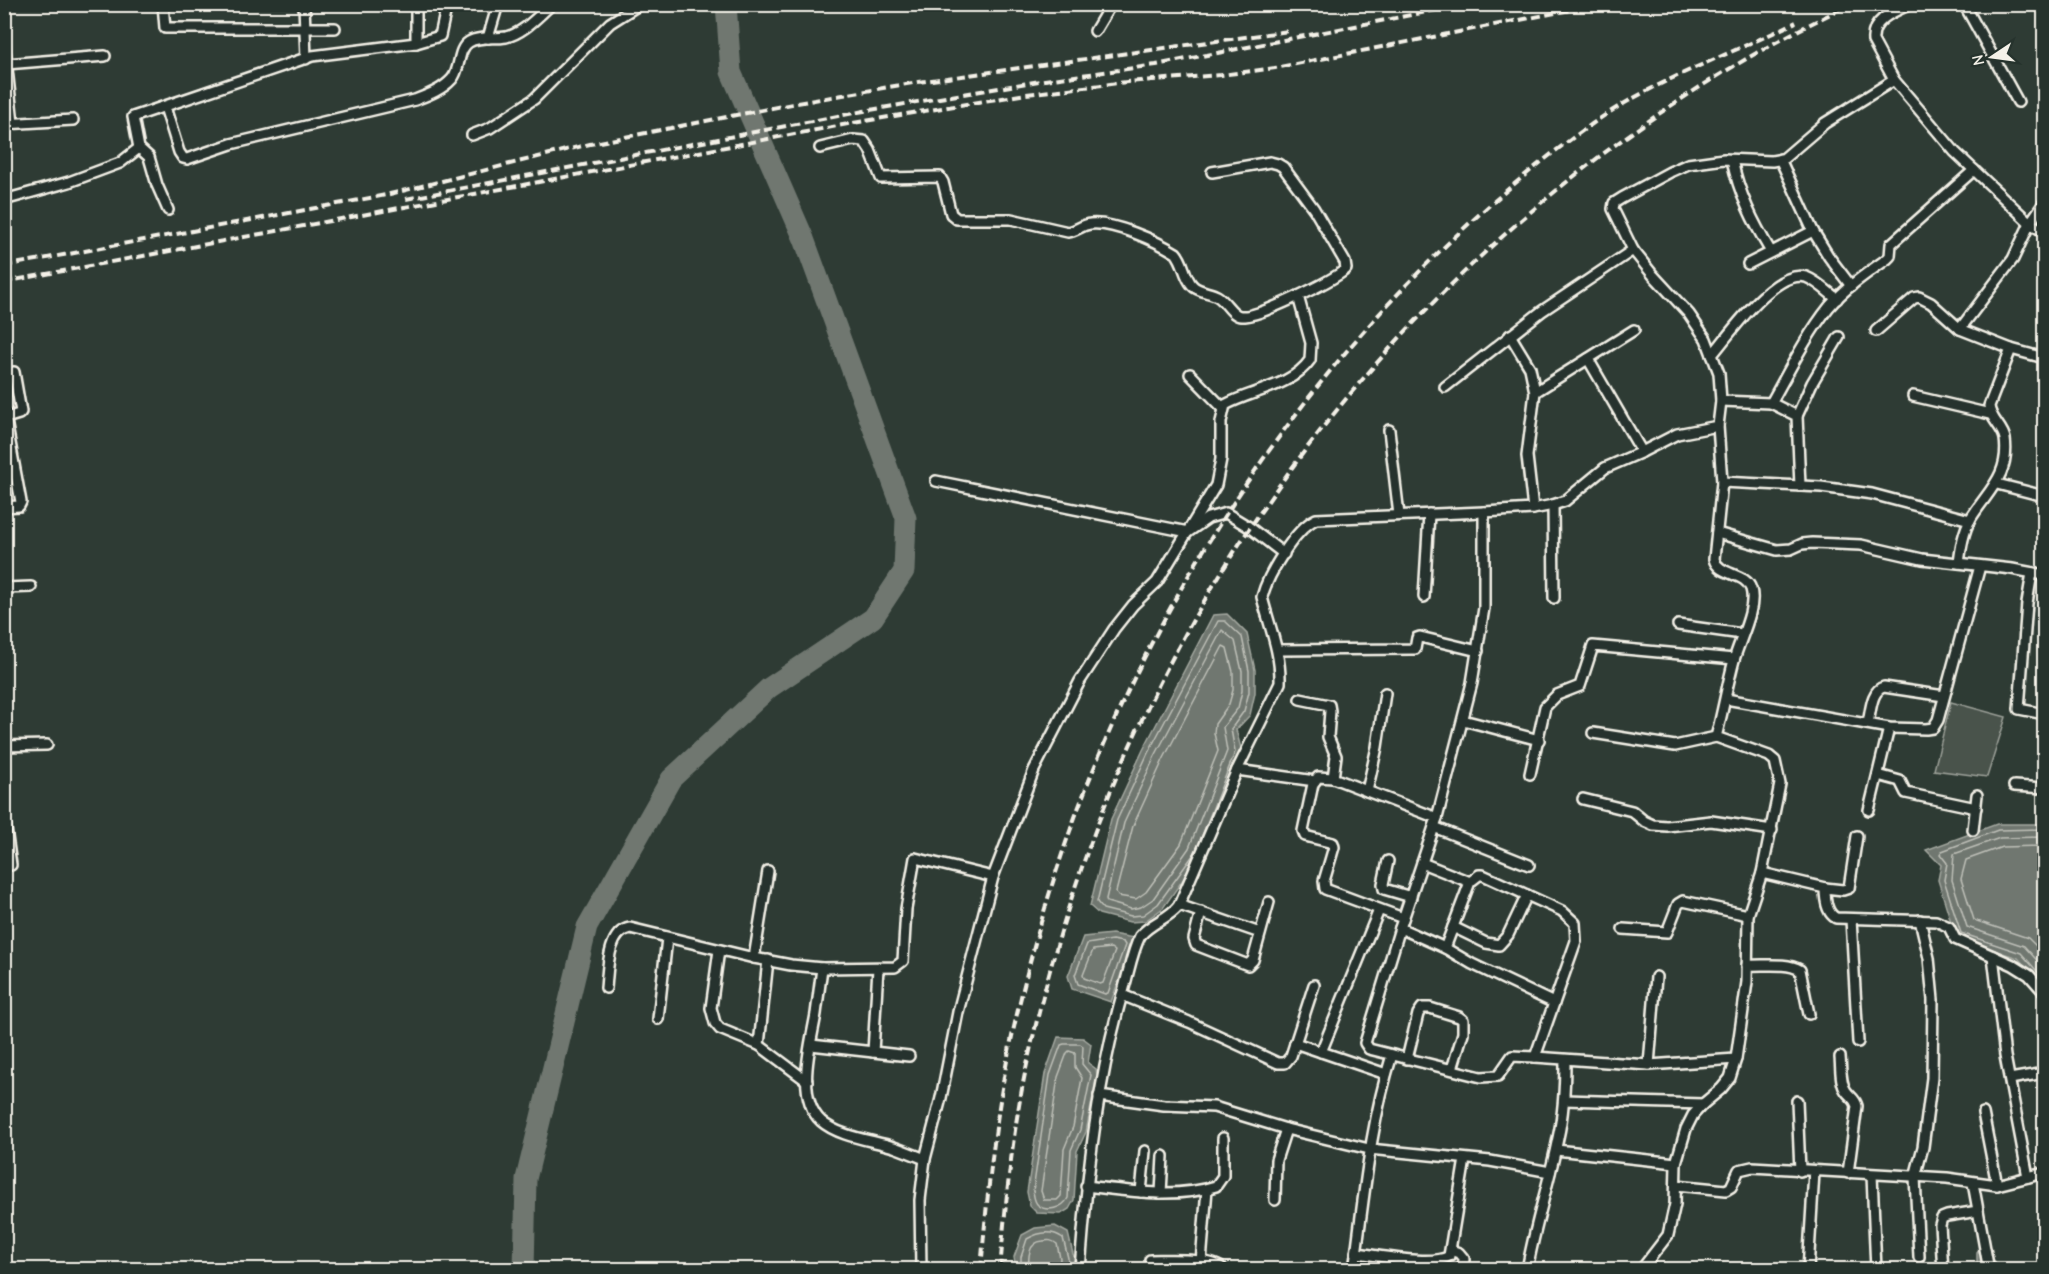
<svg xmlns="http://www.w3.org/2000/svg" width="2049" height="1274" font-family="'Comic Neue',sans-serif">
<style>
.green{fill:#48524c;stroke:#9ea29a;stroke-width:1.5}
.water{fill:#6f7770;stroke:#a4a8a0;stroke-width:1.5}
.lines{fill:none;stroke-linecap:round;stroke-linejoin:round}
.shore{stroke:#bfc0b8;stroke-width:1.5}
.river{stroke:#6f7770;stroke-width:21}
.street-casing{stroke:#f4f1e8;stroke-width:14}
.street{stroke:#26332d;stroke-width:9}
.rail{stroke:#f4f1e8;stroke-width:4;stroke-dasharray:9 4.5;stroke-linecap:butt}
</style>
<rect width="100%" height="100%" fill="#2e3b34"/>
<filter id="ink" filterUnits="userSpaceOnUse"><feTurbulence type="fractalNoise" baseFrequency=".0167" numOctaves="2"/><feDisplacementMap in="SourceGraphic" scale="12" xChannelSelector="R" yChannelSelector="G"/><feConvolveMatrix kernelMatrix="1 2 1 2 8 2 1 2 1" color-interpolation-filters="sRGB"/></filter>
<g filter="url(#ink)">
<polygon class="green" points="1951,702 2006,717 1987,777 1934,770"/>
<g class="water">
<polygon points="1227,614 1247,634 1255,670 1255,693 1250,715 1236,730 1242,752 1201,854 1163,908 1145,921 1130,922 1099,914 1090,906 1111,819 1143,750 1213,615"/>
<polygon points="1997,824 2044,824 2044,988 2018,958 1956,938 1938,880 1941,865 1926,850"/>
<polygon points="1112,934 1134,938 1111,1002 1072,989 1068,976 1083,937"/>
<polygon points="1058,1037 1083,1038 1091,1044 1088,1063 1096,1069 1097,1075 1086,1132 1077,1151 1074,1200 1069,1209 1061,1214 1037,1213 1030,1206 1027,1192 1045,1074"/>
<polygon points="1055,1226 1068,1233 1074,1258 1073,1269 1016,1269 1014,1257 1022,1235 1035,1228"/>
<polygon points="1988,1235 1993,1259 2000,1269 1977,1269 1977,1252"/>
</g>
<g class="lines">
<g class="shore">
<polygon points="1218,621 1225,621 1242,637 1249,671 1249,692 1244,711 1231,729 1235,752 1196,851 1158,904 1143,915 1131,916 1103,909 1097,902 1117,820 1148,753"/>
<polygon points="1222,630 1235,641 1242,671 1242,691 1238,708 1223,727 1227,751 1189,848 1153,899 1141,907 1131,909 1107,902 1106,899 1124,823 1155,756"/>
<polygon points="1223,646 1227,648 1233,672 1233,690 1229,704 1215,724 1214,733 1218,751 1181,844 1146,892 1136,899 1118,896 1116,892 1133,826 1163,760"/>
<polyline points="2044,829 1998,830 1942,851 1940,854 1947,863 1944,880 1961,933 2021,953 2044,979"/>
<polyline points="2044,837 2000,838 1954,854 1952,880 1967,927 2024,946 2044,968"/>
<polyline points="2044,846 2002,847 1966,860 1961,879 1974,920 2028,938 2044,954"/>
<polygon points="1112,940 1123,942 1125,945 1108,993 1105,994 1078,984 1075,975 1087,944"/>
<polygon points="1111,948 1115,951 1103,983 1100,984 1084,978 1083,975 1093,950"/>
<path d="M 1064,1044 L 1080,1044 L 1083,1046 L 1082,1064 L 1091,1075 L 1080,1130 L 1071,1150 L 1068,1198 C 1063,1208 1047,1213 1038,1205 C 1034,1202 1034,1196 1033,1191 L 1050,1075 L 1061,1045 Z"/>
<polygon points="1069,1051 1075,1053 1075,1067 1082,1078 1073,1127 1064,1149 1061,1196 1057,1200 1044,1200 1041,1191 1058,1077 1067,1053"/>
<path d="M 1021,1270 L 1021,1257 L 1027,1239 C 1039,1232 1052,1230 1063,1238 L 1068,1258 L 1067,1270"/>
<path d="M 1029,1270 C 1028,1258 1028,1242 1043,1241 C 1049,1240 1052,1240 1057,1244 L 1060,1258 L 1059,1270"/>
</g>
<polyline class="river" points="524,1270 526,1179 587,927 671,779 769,688 873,618 904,571 906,518 804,239 731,72 726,4"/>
<defs>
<g id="street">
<polyline points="163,4 165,28 335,28"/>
<polyline points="304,4 306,59"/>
<path d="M 1911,4 C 1895,11 1871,19 1873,41 L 1894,80 L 1955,152 L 2030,223 L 2044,232"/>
<polyline points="1964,4 2018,102"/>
<polyline points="1095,31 1111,4"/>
<polyline points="488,38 498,4"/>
<polyline points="4,42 13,123"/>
<polyline points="416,43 416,4"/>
<polyline points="6,64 105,56"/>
<polyline points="1894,80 1825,123 1783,159 1772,161 1724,159 1688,164 1670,172 1622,198 1614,203 1613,209 1633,250 1653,275 1689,314 1706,339 1719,373 1721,401 1718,426 1722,482 1821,487 1872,494 1970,520"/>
<path d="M 165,107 L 179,152 L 183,158 L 187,159 L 231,144 L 415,100 C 428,95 442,90 452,79 C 461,69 457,49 469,42 C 479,36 495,39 506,37 C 524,33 538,16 552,4"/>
<polyline points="4,124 73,120"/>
<polyline points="472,135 490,128 534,99 610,23 640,4"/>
<path d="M 820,148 L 853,140 L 864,141 L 870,150 L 881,178 L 940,177 L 943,182 L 951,214 L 957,219 L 1011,219 L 1068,232 C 1077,231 1081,225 1090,224 C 1112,221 1157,241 1176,253 C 1184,262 1184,276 1192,285 C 1198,292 1210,292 1217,296 C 1226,301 1232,316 1241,316 C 1258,318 1332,281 1346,269 L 1345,262 L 1314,209 L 1283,167 L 1278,164 L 1270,162 L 1212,172"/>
<polyline points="1780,159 1813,231 1829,257 1851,286"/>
<path d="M 1732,160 C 1739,194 1753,222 1771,252"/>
<polyline points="4,200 69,182 120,163 139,148"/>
<polyline points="168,210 157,185 149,157 139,148 133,117 312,56 416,43 440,36 447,4"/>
<polyline points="1748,264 1813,231"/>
<polyline points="1876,331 1914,298 1919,297 1931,303 1960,329"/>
<polyline points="1510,335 1530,368 1535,392 1527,456 1533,509"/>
<polyline points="2011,349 2044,358"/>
<path d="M 1712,355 C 1730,334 1775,268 1806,277 C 1817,281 1828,292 1837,299"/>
<polyline points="1588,359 1642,452"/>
<polyline points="1190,374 1223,408"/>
<polyline points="1445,387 1542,311 1633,250"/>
<polyline points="1535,392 1634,330"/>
<polyline points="1913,396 1990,414"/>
<polyline points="1721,401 1771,403 1797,416 1800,486"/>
<path d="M 1771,403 C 1789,371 1806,336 1829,307 C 1845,288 1867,273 1887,259 L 1890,256 L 1891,244 L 1974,170"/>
<polyline points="1797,416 1812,383 1839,337"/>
<polyline points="1389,430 1399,515"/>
<polyline points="936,481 1188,532 1208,518 1226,513 1249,527 1284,554"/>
<polyline points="1997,484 2044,496"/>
<polyline points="1553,505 1554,598"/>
<polyline points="4,507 19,506 21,502 6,421 6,418 19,414 21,412 14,372"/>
<polyline points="1484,512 1484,608 1472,683 1437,818 1400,928 1365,1043 1369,1049 1481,1077 1498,1076 1512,1056 1535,1057"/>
<polyline points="1717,533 1777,550 1791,549 1802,544 1812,543 1861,545 1922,559 2012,569 2044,575"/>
<path d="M 1959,563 C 1961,548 1963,532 1971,518 C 1988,491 2010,475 2005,439 C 2003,427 1990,419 1989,406 L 2011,349 L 1960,329 L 2013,259 L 2030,223 L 2044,203"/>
<polyline points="2032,573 2027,603 2019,709 2044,714"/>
<polyline points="4,588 31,587"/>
<polyline points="1424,597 1429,514"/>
<polyline points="1678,625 1742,634"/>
<polyline points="1278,650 1412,649 1415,649 1417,638 1420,637 1478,651"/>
<polyline points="1300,699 1329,705 1330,711 1328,737 1336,756 1333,778 1437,818"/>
<polyline points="1726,699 1889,728 1926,729 1933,728 1938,720 1980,566"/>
<polyline points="1463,720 1539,740"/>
<path d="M 1868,723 C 1871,711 1871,690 1884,687 L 1944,696"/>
<polyline points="1593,733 1675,746 1716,737"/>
<polyline points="4,746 47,745"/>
<polyline points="1237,770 1315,781"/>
<polyline points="1530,774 1545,707 1557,695 1580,686 1593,646 1734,659"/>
<polyline points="1878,775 1900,781 1906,793 1976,808"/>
<polyline points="1333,778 1318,777 1313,784 1303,831 1305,836 1333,843 1334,847 1324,881 1325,889 1403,918"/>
<polyline points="2014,786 2044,788"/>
<polyline points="1367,791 1377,747 1385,693"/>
<polyline points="1583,799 1632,811 1644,821 1653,825 1667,826 1711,821 1772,830"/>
<polyline points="1869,810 1889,728"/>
<polyline points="4,815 11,865"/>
<polyline points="1434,827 1529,865"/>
<polyline points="1973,830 1977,795"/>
<polyline points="1388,861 1383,884 1384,889 1411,897"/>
<polyline points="1422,863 1470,882"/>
<path d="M 1762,873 L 1825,888 C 1825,898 1826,913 1836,918 L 1936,921 L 1949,927 L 1955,939 L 2013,965 L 2029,975 L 2044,992"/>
<polyline points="1825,888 1843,890 1849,888 1857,836"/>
<polyline points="1179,905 1260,933"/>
<polyline points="1201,912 1194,939 1196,945 1248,965 1253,960 1269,902"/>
<polyline points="1851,919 1858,1042"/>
<polyline points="1453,927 1486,943 1499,945 1508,935 1527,895"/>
<polyline points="1400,928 1445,948 1472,964 1554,1003"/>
<polyline points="1623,929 1667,932 1678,904 1683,901 1748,915"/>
<polyline points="1445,948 1470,882 1479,875 1483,875 1562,911 1575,923 1576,941 1535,1057 1649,1065 1736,1059"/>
<polyline points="719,950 711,1008 715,1023 720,1029 759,1045 807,1081"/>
<polyline points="1993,956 2005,1056 2028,1177"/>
<polyline points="754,958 768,871"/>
<path d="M 1747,965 C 1762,966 1787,962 1800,970 L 1809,1014"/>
<path d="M 822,968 C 820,983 818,999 816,1014 C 811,1044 795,1096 821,1121 C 839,1137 872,1140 894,1147 C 905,1151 915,1155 925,1159"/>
<path d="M 606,988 C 608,970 607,932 630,928 L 754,958 L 791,965 L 822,968 L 895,967 L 903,961 L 906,909 L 915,858 L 993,877"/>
<polyline points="1122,995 1189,1022 1278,1063 1285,1063 1291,1056 1314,985"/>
<polyline points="658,1019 667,938"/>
<polyline points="1295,1043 1386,1074"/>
<polyline points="759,1045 768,960"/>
<polyline points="811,1045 909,1056"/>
<polyline points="873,1052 878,968"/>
<polyline points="1321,1052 1379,910"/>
<path d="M 1840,1057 C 1841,1067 1840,1083 1846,1091 C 1850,1097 1855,1098 1857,1106 L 1848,1173"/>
<polyline points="1407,1059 1418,1014 1422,1008 1430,1008 1459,1017 1463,1020 1463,1033 1452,1069"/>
<polyline points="1649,1065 1656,977"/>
<polyline points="2010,1079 2044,1073"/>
<polyline points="1099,1096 1164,1105 1214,1107 1286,1129 1369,1149 1490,1161 1550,1172"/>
<polyline points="1564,1100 1703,1104"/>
<polyline points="1797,1101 1800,1171"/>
<polyline points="1983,1113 1997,1185"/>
<polyline points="1556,1150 1676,1163"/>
<polyline points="1872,1175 1876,1270"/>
<polyline points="1973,1183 1988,1265"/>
<polyline points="1676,1185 1726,1190 1731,1187 1739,1170 1752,1167 1947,1178 1997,1185 2044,1173"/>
<path d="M 1086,1186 C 1129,1191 1175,1199 1216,1186 L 1223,1176 L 1223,1138"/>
<polyline points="1141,1192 1145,1151"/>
<polyline points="1161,1193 1163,1156"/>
<polyline points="1275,1200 1276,1160 1286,1129"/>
<polyline points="1451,1250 1459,1253 1464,1259 1463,1270"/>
<path d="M 1356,1253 C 1377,1255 1433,1267 1449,1256 L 1465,1159"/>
<polyline points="1919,1257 1915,1177 1923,1147 1932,1078 1933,1000 1929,958 1920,920"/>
<path d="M 1150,1260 C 1169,1260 1211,1257 1224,1270"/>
<polyline points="1201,1262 1207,1189"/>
<path d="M 921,1270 L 920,1200 L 925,1159 L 941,1098 L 958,1012 L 993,877 L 1034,770 L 1080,681 L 1114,629 L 1133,605 L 1157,582 L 1216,485 L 1221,459 L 1221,422 L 1225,405 C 1253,390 1291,387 1310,360 L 1311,343 L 1298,296"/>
<path d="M 1080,1270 C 1087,1175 1097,1080 1124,988 C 1129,971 1132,952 1140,936 C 1151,922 1169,919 1179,905 L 1237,770 L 1280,683 C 1281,653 1269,625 1262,597 C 1268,574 1295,529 1316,519 L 1484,512 L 1533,509 L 1553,505 L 1565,501 L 1605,468 L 1642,452 L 1677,434 L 1718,426"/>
<path d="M 1354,1270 C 1364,1197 1370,1125 1392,1055"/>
<path d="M 1527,1270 C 1535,1225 1549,1183 1558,1138 C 1564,1112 1565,1086 1565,1060"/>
<path d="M 1641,1270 L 1668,1235 L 1675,1204 L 1676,1163 L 1686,1129 L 1693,1115 L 1703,1104 L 1721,1089 L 1730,1078 L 1736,1059 L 1747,982 L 1748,915 L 1762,873 L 1780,784 L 1775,761 L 1769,756 L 1716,737 C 1723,711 1727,686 1734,660 C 1739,641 1757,608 1751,589 C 1746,572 1718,576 1714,559 L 1722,482"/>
<polyline points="1808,1270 1814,1172"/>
<polyline points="1943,1270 1940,1225 1942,1218 1947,1216 1978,1211"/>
</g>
</defs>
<use href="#street" class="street-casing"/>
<use href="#street" class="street"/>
<g class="rail">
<polyline points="406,199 864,111 1045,80 1156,65 1467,4"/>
<polyline points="4,266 386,195 590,144 797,103 918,82 1289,31"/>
<polyline points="4,282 859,122 1026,94 1127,82 1221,75 1275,68 1601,4"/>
<path d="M 981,1270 C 985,1220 990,1170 997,1121 C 1007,1048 1025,976 1046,905 C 1135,603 1334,307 1592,124 C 1654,80 1728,56 1796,22"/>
<path d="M 1000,1270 C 1006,1198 1013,1125 1029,1055 C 1065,891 1126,730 1213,586 C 1363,337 1588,128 1851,4"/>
</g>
</g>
</g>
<rect width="2049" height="1274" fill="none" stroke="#26332d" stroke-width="24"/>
<rect x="12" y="12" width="2025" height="1250" fill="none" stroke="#f4f1e8" stroke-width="2" filter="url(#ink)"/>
<g transform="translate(1992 57) rotate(257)" stroke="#26332d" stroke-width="4.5" paint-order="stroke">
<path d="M0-4.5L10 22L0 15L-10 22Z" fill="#f4f1e8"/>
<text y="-9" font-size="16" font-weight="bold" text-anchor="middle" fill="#f4f1e8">N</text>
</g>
</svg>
